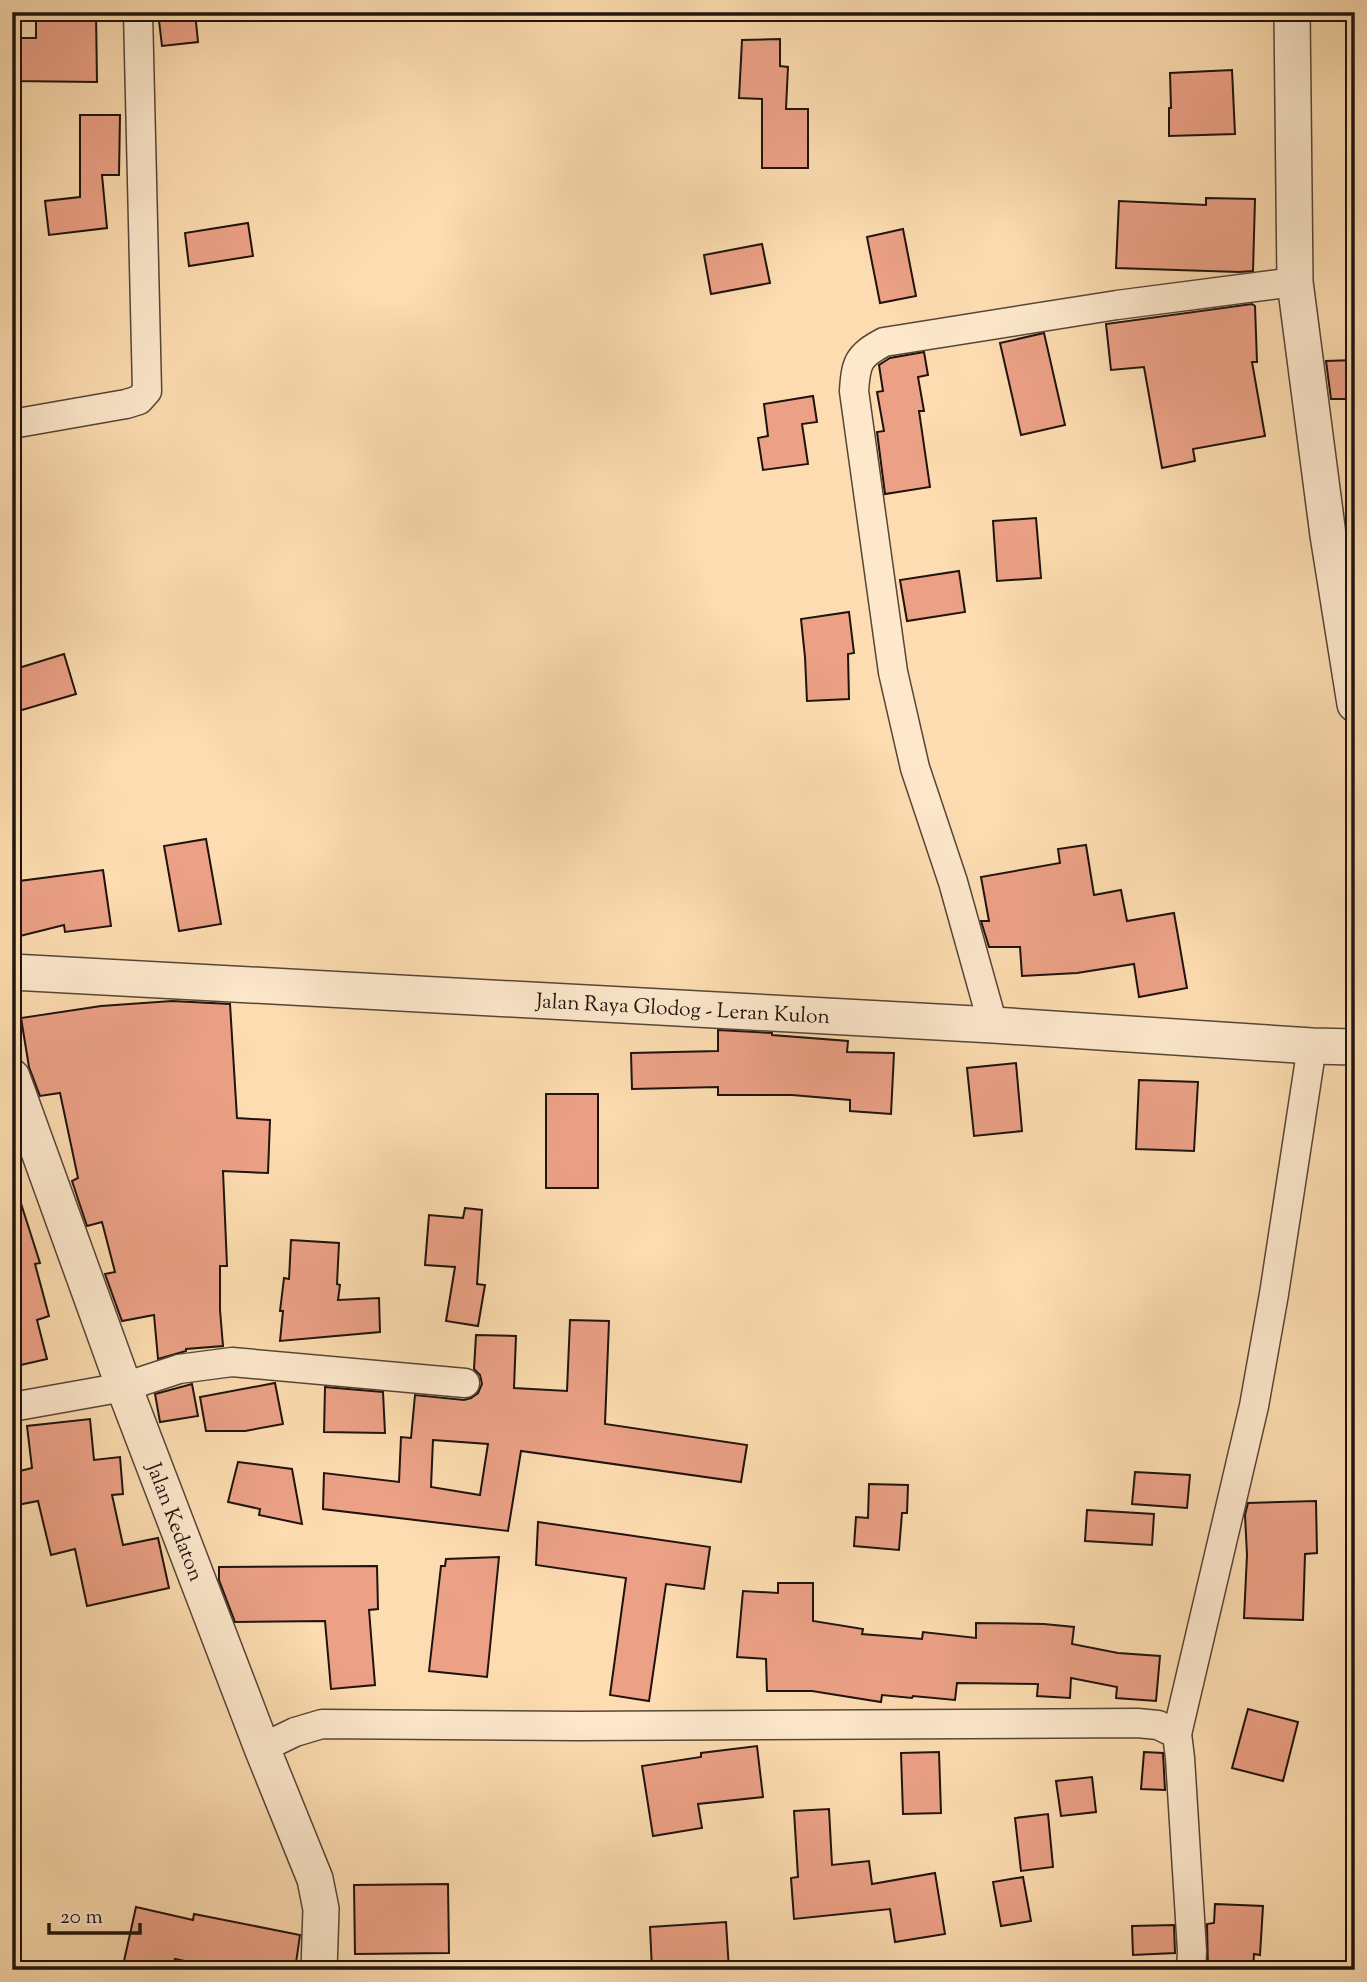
<svg xmlns="http://www.w3.org/2000/svg" width="1367" height="1982" font-family="'Sorts Mill Goudy',serif">
<style>
.building{fill:#eca186;stroke:#20130d;stroke-width:2;fill-rule:evenodd}
.lines{fill:none;stroke-linecap:round;stroke-linejoin:round}
.minor-casing{stroke:#574536;stroke-width:31}
.tertiary-casing{stroke:#574536;stroke-width:38}
.minor{stroke:#fde8cc;stroke-width:28}
.tertiary{stroke:#fde8cc;stroke-width:35}
.labels{text-anchor:middle;stroke-width:7;stroke-linejoin:round;paint-order:stroke}
.street-label{font-size:21px;fill:#20130d;stroke:#fde8cc}
</style>
<rect width="100%" height="100%" fill="#fcdcb0"/>
<filter id="stains"><feTurbulence type="fractalNoise" baseFrequency=".00286" numOctaves="4"/><feColorMatrix values="0 0 0 0 .2 0 0 0 0 .09 0 0 0 0 .02 0 0 0 .5 -.17"/></filter>
<radialGradient id="worn" r=".72"><stop offset=".6" stop-color="#630" stop-opacity="0"/><stop offset="1" stop-color="#630" stop-opacity=".3"/></radialGradient>
<g class="building">
<polygon points="36,12 96,12 97,82 12,81 12,38 36,38"/>
<polygon points="158,12 195,12 198,42 162,46"/>
<polygon points="780,39 780,66 788,67 786,109 808,109 808,168 762,168 762,99 739,98 742,40"/>
<polygon points="1232,70 1235,134 1169,136 1169,108 1171,108 1170,73"/>
<polygon points="80,115 120,115 119,175 102,175 107,228 49,235 45,201 80,197"/>
<polygon points="1206,198 1255,199 1253,271 1239,272 1116,268 1119,201 1206,205"/>
<polygon points="248,223 253,256 189,266 185,233"/>
<polygon points="903,229 916,296 880,303 867,237"/>
<polygon points="762,244 770,283 711,294 704,255"/>
<polygon points="1252,304 1255,306 1257,362 1252,362 1265,436 1193,449 1195,461 1162,468 1144,367 1111,370 1106,324"/>
<polygon points="1044,333 1065,425 1021,435 1000,343"/>
<polygon points="924,352 928,375 918,377 924,411 919,411 930,487 885,494 877,432 884,431 877,392 883,391 879,365 890,358"/>
<polygon points="1355,360 1355,399 1331,399 1326,361"/>
<polygon points="813,396 817,422 802,424 808,464 763,470 758,438 768,436 764,404"/>
<polygon points="1036,518 1041,578 997,581 993,521"/>
<polygon points="959,571 965,612 907,621 900,580"/>
<polygon points="849,612 854,653 848,654 849,699 807,701 805,657 801,619"/>
<polygon points="64,654 76,694 12,713 12,670"/>
<polygon points="206,839 221,924 179,931 164,846"/>
<polygon points="1086,845 1094,895 1121,890 1127,921 1174,913 1187,988 1139,997 1134,964 1077,973 1022,976 1020,947 989,947 981,921 989,921 981,877 1060,863 1058,849"/>
<polygon points="103,870 111,926 65,932 64,925 12,938 12,882"/>
<polygon points="172,1001 230,1004 237,1118 270,1120 268,1173 223,1171 227,1266 220,1266 220,1310 223,1346 186,1349 186,1351 158,1359 154,1315 122,1321 105,1274 115,1272 102,1222 87,1226 72,1181 78,1178 60,1093 40,1096 29,1067 21,1018 101,1006"/>
<polygon points="718,1030 772,1033 772,1035 848,1041 847,1052 894,1053 891,1114 850,1111 850,1100 792,1095 718,1095 718,1087 632,1089 631,1053 718,1051"/>
<polygon points="1016,1063 1022,1131 974,1136 967,1068"/>
<polygon points="1139,1080 1198,1082 1194,1151 1136,1149"/>
<rect x="546" y="1094" width="52" height="94"/>
<polygon points="17,1191 40,1263 35,1264 49,1316 37,1320 47,1359 12,1367 12,1192"/>
<polygon points="465,1208 482,1210 477,1284 485,1285 478,1326 446,1321 455,1267 425,1265 429,1215 463,1218"/>
<polygon points="291,1240 339,1243 337,1284 340,1285 338,1300 379,1298 380,1332 280,1341 283,1311 280,1311 284,1278 289,1279"/>
<path d="M 570,1320 L 609,1321 L 605,1424 L 747,1445 L 741,1482 L 521,1451 L 508,1531 L 323,1509 L 324,1473 L 399,1482 L 401,1437 L 411,1438 L 415,1395 L 464,1400 L 471,1398 L 478,1393 L 482,1384 L 480,1375 L 474,1369 L 476,1335 L 516,1336 L 514,1388 L 567,1391 ZM 433,1440 L 488,1444 L 480,1495 L 431,1487 Z"/>
<polygon points="275,1383 283,1424 245,1431 206,1431 200,1397"/>
<polygon points="192,1384 198,1416 160,1422 155,1394"/>
<polygon points="325,1387 383,1392 385,1433 324,1432"/>
<polygon points="90,1419 94,1460 120,1457 123,1494 112,1495 123,1545 158,1538 169,1588 87,1606 75,1549 51,1555 38,1501 12,1506 12,1473 32,1468 27,1426"/>
<polygon points="238,1462 292,1469 302,1524 259,1515 260,1509 228,1502"/>
<polygon points="1135,1472 1190,1475 1187,1508 1132,1504"/>
<polygon points="869,1484 908,1485 907,1513 902,1513 899,1550 854,1546 856,1517 868,1518"/>
<polygon points="1316,1501 1317,1553 1305,1554 1303,1620 1244,1618 1247,1555 1245,1515 1248,1503"/>
<polygon points="1087,1510 1154,1514 1152,1545 1085,1541"/>
<polygon points="538,1522 710,1547 704,1589 666,1584 649,1701 610,1695 626,1578 536,1565"/>
<polygon points="499,1557 487,1677 429,1671 441,1566 445,1566 446,1559"/>
<polygon points="377,1566 378,1609 369,1610 375,1685 331,1689 325,1621 235,1622 219,1580 219,1567"/>
<polygon points="778,1583 813,1583 813,1621 863,1629 862,1634 922,1639 923,1632 976,1638 976,1623 1044,1624 1074,1627 1072,1644 1118,1653 1160,1656 1156,1701 1116,1698 1117,1687 1071,1678 1070,1698 1037,1696 1038,1684 957,1683 955,1700 913,1696 912,1698 882,1695 881,1702 812,1691 767,1691 766,1659 737,1657 743,1591 778,1593"/>
<polygon points="1248,1709 1298,1722 1283,1781 1232,1768"/>
<polygon points="757,1746 763,1797 698,1804 702,1828 653,1836 642,1766 701,1757 701,1753"/>
<polygon points="939,1752 941,1813 903,1814 901,1753"/>
<polygon points="1144,1752 1163,1753 1165,1790 1141,1789"/>
<polygon points="1092,1777 1096,1812 1061,1816 1056,1781"/>
<polygon points="829,1809 832,1865 869,1861 872,1884 935,1873 945,1934 895,1942 890,1909 794,1919 791,1878 798,1877 794,1811"/>
<polygon points="1048,1814 1053,1867 1021,1871 1015,1818"/>
<polygon points="1023,1877 1031,1921 1001,1926 993,1882"/>
<polygon points="448,1884 449,1953 355,1954 354,1885"/>
<polygon points="1215,1904 1263,1906 1260,1955 1254,1954 1253,1970 1208,1970 1207,1924 1214,1923"/>
<polygon points="136,1907 193,1920 194,1914 300,1935 295,1970 227,1970 175,1959 173,1970 122,1970"/>
<polygon points="726,1922 729,1970 652,1970 650,1927"/>
<polygon points="1174,1925 1175,1953 1133,1955 1132,1926"/>
</g>
<g class="lines">
<defs>
<g id="minor">
<polyline points="12,424 126,404 139,400 147,391 138,12"/>
<path d="M 993,1025 L 953,882 L 915,768 L 893,672 L 854,391 C 856,362 858,356 884,342 L 1117,305 L 1295,282"/>
<polyline points="12,1407 124,1387 179,1369 232,1362 465,1383"/>
<polyline points="1177,1734 1254,1406 1274,1294 1312,1046"/>
<polyline points="262,1748 295,1732 322,1724 578,1726 1137,1723 1158,1725 1177,1734 1180,1758 1192,1951 1191,1970"/>
</g>
<g id="tertiary">
<polyline points="1292,12 1295,282 1328,535 1355,704"/>
<path id="s1" d="M 12,972 L 993,1025 L 1312,1046 L 1355,1047"/>
<path id="s2" d="M 12,1077 L 124,1387 L 262,1748 L 315,1879 L 321,1909 L 319,1970"/>
</g>
</defs>
<use href="#minor" class="minor-casing"/>
<use href="#tertiary" class="tertiary-casing"/>
<use href="#minor" class="minor"/>
<use href="#tertiary" class="tertiary"/>
</g>
<g class="labels">
<g class="street-label">
<text dy="7" stroke="none"><textPath href="#s1" startOffset="672">Jalan Raya Glodog - Leran Kulon</textPath></text>
<text dy="7" stroke="none"><textPath href="#s2" startOffset="474">Jalan Kedaton</textPath></text>
</g>
</g>
<rect width="1367" height="1982" fill="none" stroke="#fcdcb0" stroke-width="42"/>
<rect x="14" y="14" width="1339" height="1954" fill="none" stroke="#20130d" stroke-width="3.5"/>
<rect x="21" y="21" width="1325" height="1940" fill="none" stroke="#20130d" stroke-width="2"/>
<path d="M49 1923v10h91v-10" fill="none" stroke="#20130d" stroke-width="3.5"/>
<text x="60" y="1923" font-size="21" fill="#20130d" stroke="#fde8cc" stroke-width="5" paint-order="stroke">20 m</text>
<rect width="100%" height="100%" filter="url(#stains)"/>
<rect width="100%" height="100%" fill="url(#worn)"/>
</svg>
